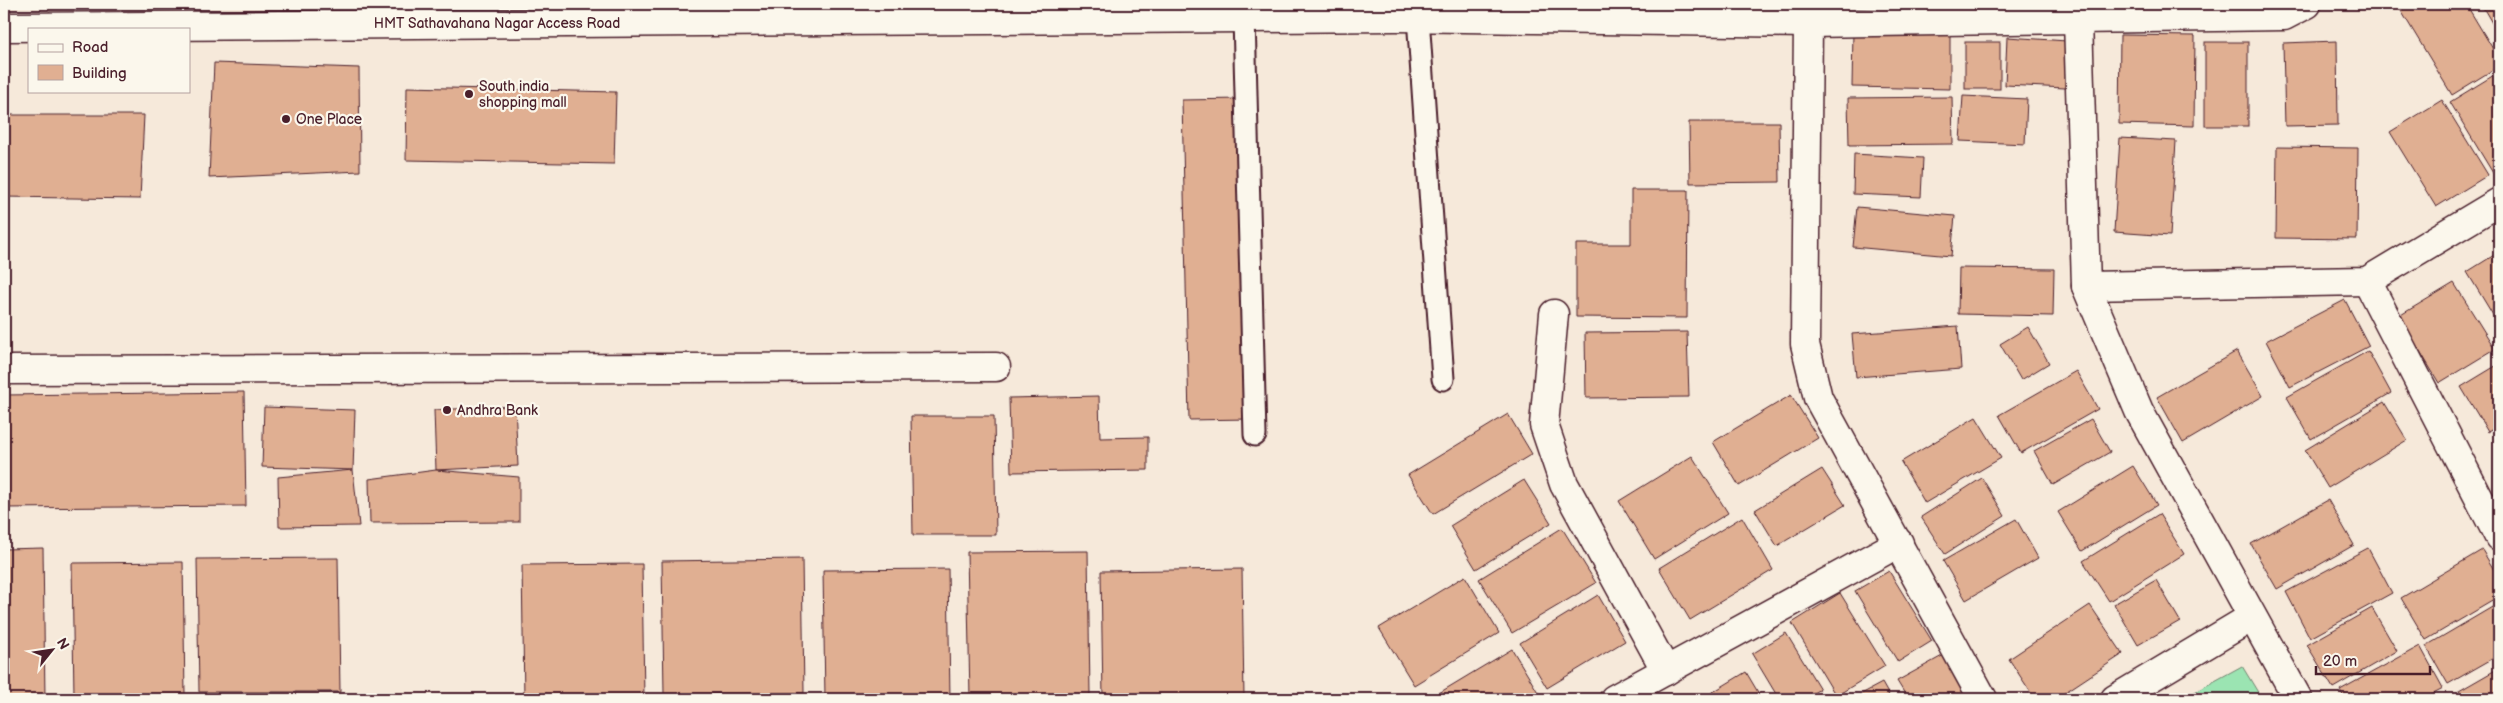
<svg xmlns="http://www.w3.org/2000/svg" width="2503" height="703" font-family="'Balsamiq Sans',sans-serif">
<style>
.green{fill:#9be4b2;stroke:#72826e}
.building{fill:#e0af92;stroke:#4a1f2b}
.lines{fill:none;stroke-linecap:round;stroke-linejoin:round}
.lane-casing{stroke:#4a1f2b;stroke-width:25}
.street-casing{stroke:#4a1f2b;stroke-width:31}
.secondary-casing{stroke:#4a1f2b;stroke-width:31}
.lane{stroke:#fbf7ec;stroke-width:21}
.street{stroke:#fbf7ec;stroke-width:28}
.secondary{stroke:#fbf7ec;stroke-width:28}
.poi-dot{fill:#4a1f2b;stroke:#fbf7ec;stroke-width:2}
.labels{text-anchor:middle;stroke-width:4.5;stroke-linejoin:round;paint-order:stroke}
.street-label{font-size:14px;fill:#4a1f2b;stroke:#fbf7ec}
.poi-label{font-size:14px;fill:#4a1f2b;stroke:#fbf7ec;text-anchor:start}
</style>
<rect width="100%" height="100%" fill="#f6e9da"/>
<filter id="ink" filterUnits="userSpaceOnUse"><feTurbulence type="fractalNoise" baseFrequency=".02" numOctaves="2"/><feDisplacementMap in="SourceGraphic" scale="10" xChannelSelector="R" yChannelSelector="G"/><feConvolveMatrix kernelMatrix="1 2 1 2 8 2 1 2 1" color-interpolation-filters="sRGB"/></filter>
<g filter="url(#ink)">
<polygon class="green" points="2242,666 2262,699 2182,699"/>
<g class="building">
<polygon points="2397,4 2466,4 2499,59 2499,66 2452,95"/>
<polygon points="2481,4 2499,4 2499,35"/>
<polygon points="1853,31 1950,33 1950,89 1852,87"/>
<polygon points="2120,35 2195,36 2194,126 2119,124"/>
<polygon points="2007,37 2067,41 2065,88 2005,85"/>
<polygon points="2337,41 2338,125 2285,126 2283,43"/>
<rect x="1965" y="42" width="35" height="47"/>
<rect x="2205" y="42" width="43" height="84"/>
<polygon points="214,63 359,68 360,171 209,178"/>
<polygon points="2499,72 2499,183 2450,102"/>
<polygon points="407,87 616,92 614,164 406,160"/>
<polygon points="1963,96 2027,99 2025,144 1960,141"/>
<polygon points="1952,97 1953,144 1849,145 1848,98"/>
<polygon points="1241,99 1248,419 1189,420 1182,100"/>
<polygon points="2442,100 2488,175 2436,207 2390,132"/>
<polygon points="4,115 144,115 140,199 4,197"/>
<polygon points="1689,122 1779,122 1780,182 1690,183"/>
<polygon points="2120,138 2176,141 2170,236 2114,232"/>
<polygon points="2277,147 2358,148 2357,239 2276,238"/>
<polygon points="1854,154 1923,158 1921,197 1853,194"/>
<polygon points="1631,190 1688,190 1687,318 1576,317 1576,244 1631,244"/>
<polygon points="1857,207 1955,216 1951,256 1853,247"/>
<polygon points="2499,252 2499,325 2467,272"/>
<polygon points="1959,268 2054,269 2053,316 1958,314"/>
<polygon points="2454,283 2495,349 2439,383 2399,316"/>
<polygon points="2345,300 2369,346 2290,387 2266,341"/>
<polygon points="1958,326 1961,369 1856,377 1852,334"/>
<polygon points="2028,327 2049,363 2021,380 2000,344"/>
<polygon points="1687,332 1689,397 1586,398 1585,333"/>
<polygon points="2237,351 2263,396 2183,443 2157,397"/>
<polygon points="2368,351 2391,393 2311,439 2287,397"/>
<polygon points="2499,364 2499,425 2488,432 2461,387"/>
<polygon points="2076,371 2098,409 2021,453 1999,415"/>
<polygon points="244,392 246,506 4,508 4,395"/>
<polygon points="1791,395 1818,438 1739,486 1713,442"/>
<polygon points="1099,396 1100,438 1148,437 1148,470 1011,472 1009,398"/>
<polygon points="2384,402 2407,440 2328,488 2305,450"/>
<polygon points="515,406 518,466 436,470 434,410"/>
<polygon points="264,407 355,410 353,470 262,467"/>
<polygon points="1508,414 1532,454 1433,514 1408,475"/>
<polygon points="911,416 994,416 996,535 913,535"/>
<polygon points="1976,417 2001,458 1925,503 1901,462"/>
<polygon points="2091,419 2110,452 2053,485 2034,451"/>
<polygon points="1692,456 1728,513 1654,559 1619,501"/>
<polygon points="2133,466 2157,505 2082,551 2058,512"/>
<polygon points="1822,469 1845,505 1777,546 1755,510"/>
<polygon points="353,470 359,526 279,527 278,477"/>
<polygon points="436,470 519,477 519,522 370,523 369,479"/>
<polygon points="1982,478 2005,516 1945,554 1921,517"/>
<polygon points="1524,480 1551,523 1476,569 1450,526"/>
<polygon points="2328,500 2354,545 2277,589 2251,544"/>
<polygon points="2159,514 2184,554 2109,601 2083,561"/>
<polygon points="1742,517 1773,570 1690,620 1659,568"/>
<polygon points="2016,519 2038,558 1966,600 1943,561"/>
<polygon points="1562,528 1596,583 1512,633 1479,579"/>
<polygon points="43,548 45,699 4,699 4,549"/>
<polygon points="2368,548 2392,593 2310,638 2286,592"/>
<polygon points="2482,550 2499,578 2499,597 2426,640 2401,598"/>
<polygon points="1088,551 1090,696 970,698 967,552"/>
<polygon points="338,558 340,692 199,692 197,559"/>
<polygon points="802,559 804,693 664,694 662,561"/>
<polygon points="183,562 185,695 74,696 72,563"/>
<polygon points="642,564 644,699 524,699 522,565"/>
<polygon points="948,569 950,699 825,699 823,570"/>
<polygon points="1242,569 1244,699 1103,699 1101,571"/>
<polygon points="1889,571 1932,641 1898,662 1855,591"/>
<polygon points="1465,576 1499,633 1414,685 1379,628"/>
<polygon points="2156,580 2180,621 2138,645 2114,604"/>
<polygon points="1840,593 1885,666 1836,696 1792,623"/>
<polygon points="1598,595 1625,641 1547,688 1520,643"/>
<polygon points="2499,603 2499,655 2448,684 2426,646"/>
<polygon points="2090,605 2123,654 2055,699 2035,699 2009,659"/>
<polygon points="2372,608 2397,651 2333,688 2307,645"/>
<polygon points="1786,633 1820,689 1803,699 1779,699 1752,654"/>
<polygon points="2420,646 2443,688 2422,699 2345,699 2340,690"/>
<polygon points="1512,649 1539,694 1530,699 1429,699"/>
<polygon points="1944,655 1969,699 1908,699 1897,681"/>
<polygon points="2499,668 2499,699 2463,699 2459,691"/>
<polygon points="1746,672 1762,699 1704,699 1703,698"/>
<polygon points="1882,683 1891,699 1852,699"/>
</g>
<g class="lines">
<defs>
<g id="lane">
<polyline points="1418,17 1443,379"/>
<polyline points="1244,18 1255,435"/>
</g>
<g id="street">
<polyline points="2078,20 2086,286 2139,411 2298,699"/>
<polyline points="1808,23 1805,344 1818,398 1983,699"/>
<polyline points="2367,281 2499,537"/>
<polyline points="2086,286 2367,281 2499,202"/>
<polyline points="1554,314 1544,425 1564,484 1666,671"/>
<polyline points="4,370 996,367"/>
<polyline points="1614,699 1899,543"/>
<polyline points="2115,699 2252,617"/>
</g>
<polyline id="secondary" points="4,27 1396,17 1808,23 2284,16 2307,4"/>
</defs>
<use href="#lane" class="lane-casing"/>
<use href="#street" class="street-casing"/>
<use href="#secondary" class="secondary-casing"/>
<use href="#lane" class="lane"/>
<use href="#street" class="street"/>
<use href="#secondary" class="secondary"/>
</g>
</g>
<g class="poi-dot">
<circle cx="469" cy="94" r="5"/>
<circle cx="286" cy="119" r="5"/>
<circle cx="447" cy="410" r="5"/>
</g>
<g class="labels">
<g class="street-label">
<text x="497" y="28">HMT Sathavahana Nagar Access Road</text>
</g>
<g class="poi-label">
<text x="479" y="91">South india<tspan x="479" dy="16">shopping mall</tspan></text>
<text x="296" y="124">One Place</text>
<text x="457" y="415">Andhra Bank</text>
</g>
</g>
<rect width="2503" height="703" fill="none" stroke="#fbf7ec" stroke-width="20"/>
<rect x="10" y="10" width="2483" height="683" fill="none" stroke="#4a1f2b" stroke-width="2" filter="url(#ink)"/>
<rect x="28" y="28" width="162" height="65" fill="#fbf7ec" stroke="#b4a19f"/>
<rect x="38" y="44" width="25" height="8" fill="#fbf7ec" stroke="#b4a19f"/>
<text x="72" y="52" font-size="15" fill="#4a1f2b">Road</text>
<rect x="38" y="65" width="25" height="15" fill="#e0af92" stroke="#b4a19f"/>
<text x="72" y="78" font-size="15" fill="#4a1f2b">Building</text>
<g transform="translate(52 650) rotate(60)" stroke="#fbf7ec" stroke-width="4" paint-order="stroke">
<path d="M0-4L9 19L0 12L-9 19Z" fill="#4a1f2b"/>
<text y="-8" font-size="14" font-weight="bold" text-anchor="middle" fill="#4a1f2b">N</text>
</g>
<path d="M2316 666v8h114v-8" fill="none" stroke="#4a1f2b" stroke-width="2.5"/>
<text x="2323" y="666" font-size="15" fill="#4a1f2b" stroke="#fbf7ec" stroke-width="4" paint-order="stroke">20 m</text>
</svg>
